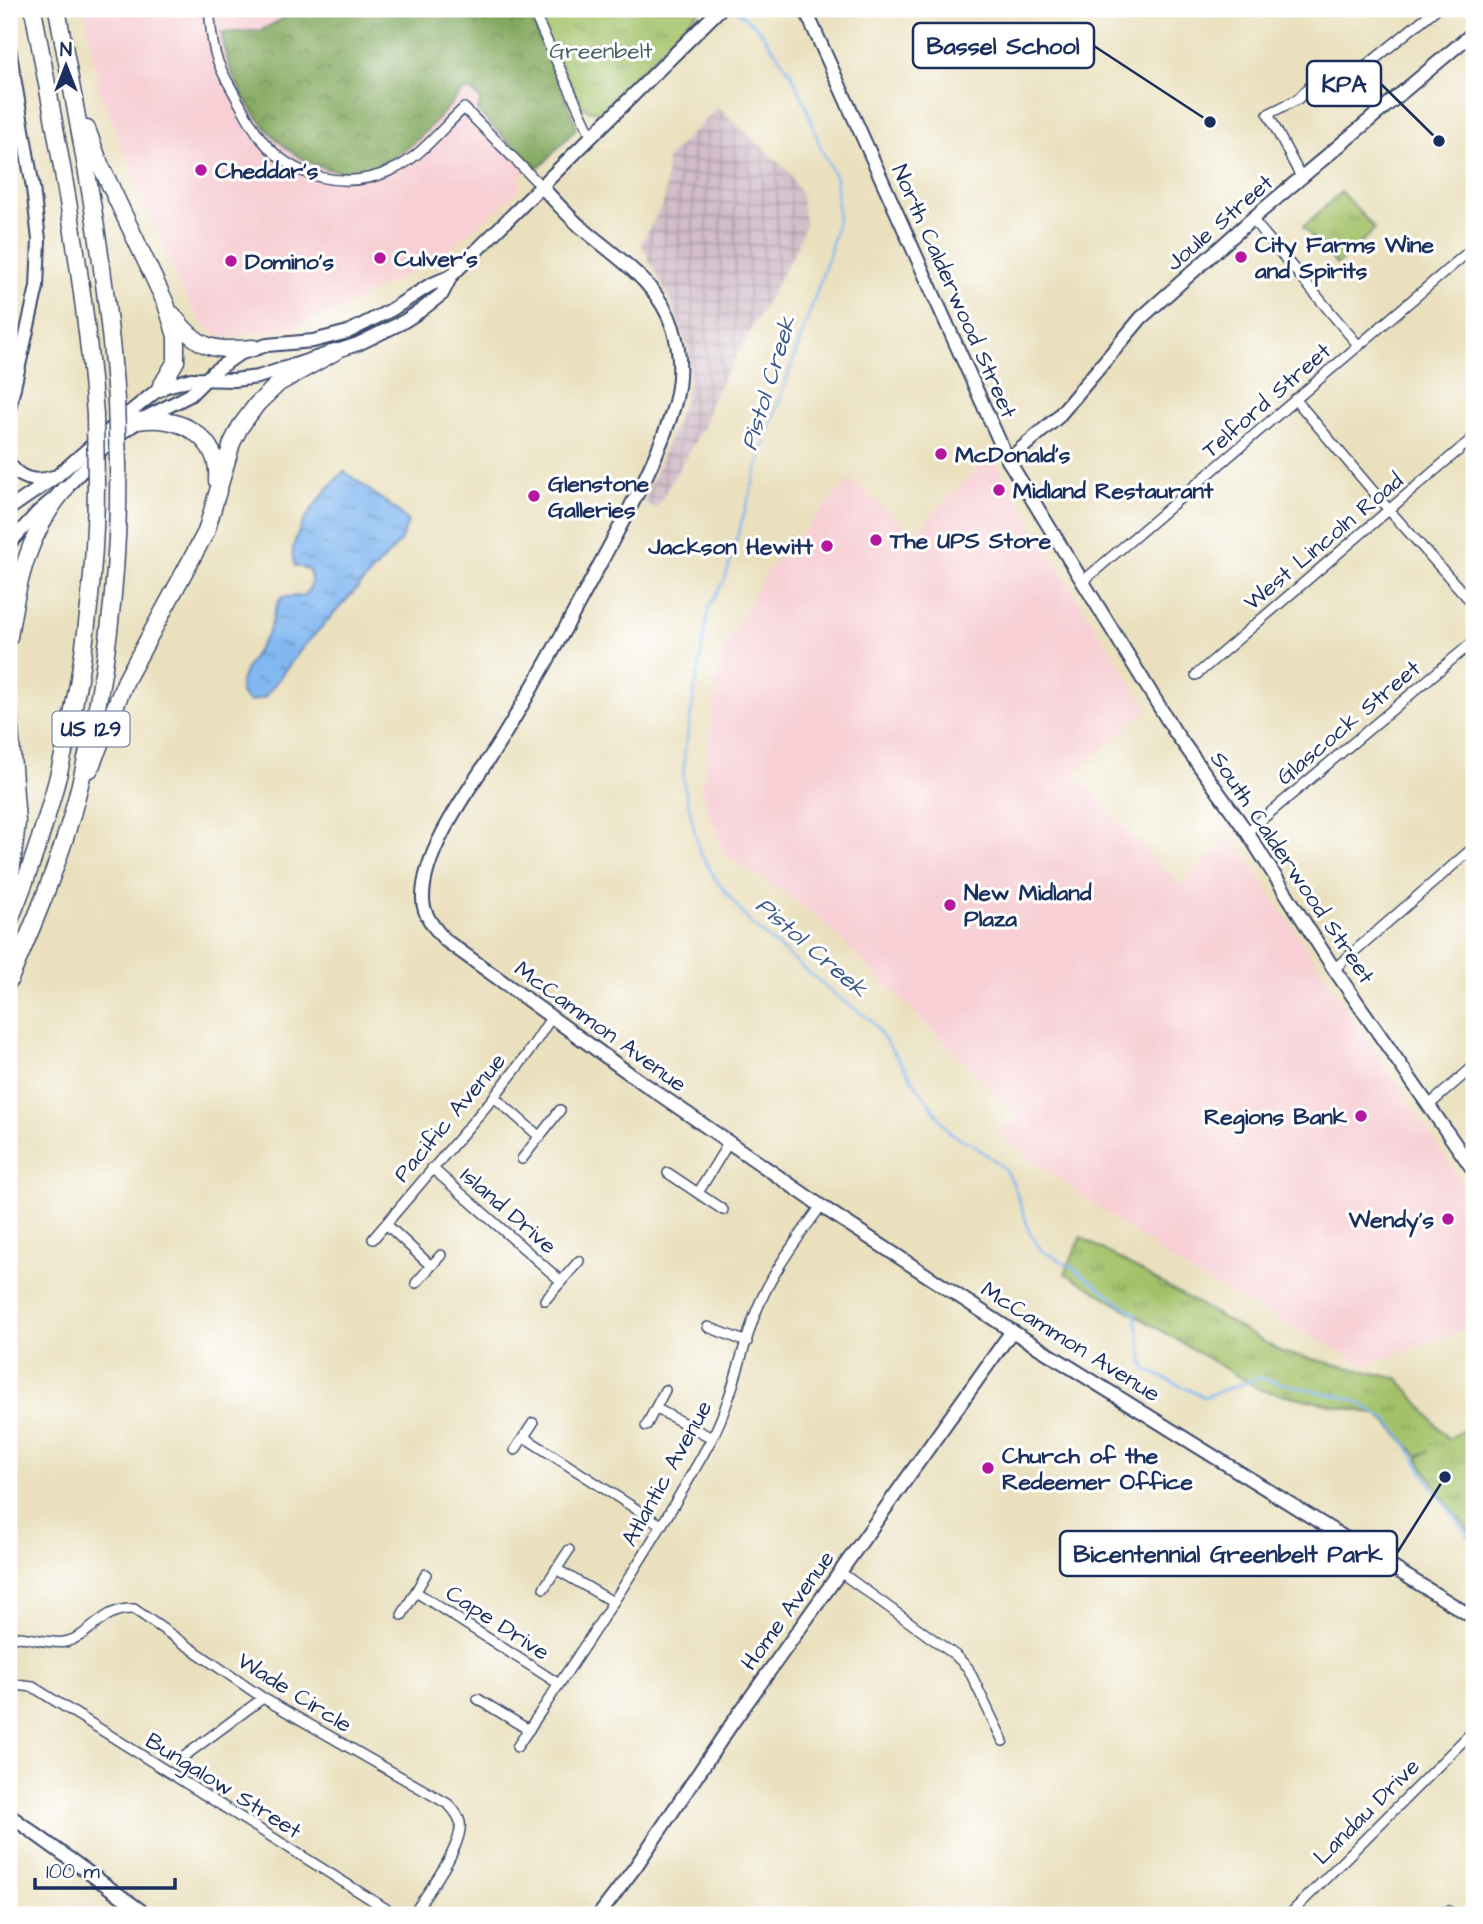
<svg xmlns="http://www.w3.org/2000/svg" width="1483" height="1924" font-family="'Architects Daughter',sans-serif">
<style>
.built{fill:#f7cfd4}
.industrial{fill:url(#industrial-grid)}
.forest{fill:url(#forest-crowns);stroke:#4e6b5d;stroke-width:2}
.park{fill:url(#park-tufts);stroke:#5e7863;stroke-width:2}
.water{fill:url(#water-ripples);stroke:#4e74a8;stroke-width:2}
.lines{fill:none;stroke-linecap:round;stroke-linejoin:round}
.stream{stroke:#82b8f1;stroke-width:2.5}
.street-casing{stroke:#3a4a6c;stroke-width:12}
.secondary-casing{stroke:#3a4a6c;stroke-width:16}
.highway-casing{stroke:#3a4a6c;stroke-width:19}
.street{stroke:#fff;stroke-width:9}
.secondary{stroke:#fff;stroke-width:12}
.highway{stroke:#fff;stroke-width:16}
.highway-bridge-casing{stroke:#3a4a6c;stroke-width:19;stroke-linecap:butt}
.highway-bridge{stroke:#fff;stroke-width:16}
.poi-dot{fill:#b5179e;stroke:#fff;stroke-width:2.5}
.labels{text-anchor:middle;stroke-width:6;stroke-linejoin:round;paint-order:stroke}
.shield{fill:#fff;stroke:#5f6d8e;stroke-width:2}
.shield-label{font-size:21px;font-weight:bold;fill:#1b2f5e}
.park-label{font-size:23px;fill:#4a6262;stroke:#fff}
.poi-label{font-size:23px;font-weight:bold;fill:#1b2f5e;stroke:#fff;text-anchor:start}
.street-label{font-size:23px;fill:#1b2f5e;stroke:#fff}
.water-label{font-size:24px;font-style:italic;fill:#3a588a;stroke:#fff}
.leader{fill:none;stroke:#1b2f5e;stroke-width:2.5}
.callout-dot{fill:#1b2f5e;stroke:#fff;stroke-width:2.5}
.callout{fill:#fff;stroke:#1b2f5e;stroke-width:2.5}
.callout-label{font-size:24px;text-anchor:middle;font-weight:bold;fill:#1b2f5e}
</style>
<defs>
<pattern id="industrial-grid" width="8" height="8" patternUnits="userSpaceOnUse" patternTransform="scale(1.75)"><rect width="8" height="8" fill="#d2bdc8"/><path d="M0 4h8M4 0v8" fill="none" stroke="#aa9aa6"/></pattern>
<pattern id="forest-crowns" width="20" height="18" patternUnits="userSpaceOnUse" patternTransform="scale(1.75)"><rect width="20" height="18" fill="#81a75c"/><path d="M2 6a3 3 0 1 1 6 0M12 15a3 3 0 1 1 6 0" fill="none" stroke="#69884f"/></pattern>
<pattern id="park-tufts" width="24" height="20" patternUnits="userSpaceOnUse" patternTransform="scale(1.75)"><rect width="24" height="20" fill="#a2c168"/><path d="M3 7l-1-3M5 7V3M7 7l1-3M15 17l-1-3M17 17v-4M19 17l1-3" fill="none" stroke="#839d59"/></pattern>
<pattern id="water-ripples" width="26" height="14" patternUnits="userSpaceOnUse" patternTransform="scale(1.75)"><rect width="26" height="14" fill="#82b8f1"/><path d="M2 4q2-2 4 0t4 0M15 11q2-2 4 0t4 0" fill="none" stroke="#6a96c6"/></pattern>
</defs>
<rect width="100%" height="100%" fill="#fff"/>
<filter id="ink" filterUnits="userSpaceOnUse"><feTurbulence type="fractalNoise" baseFrequency=".0143" numOctaves="2"/><feDisplacementMap in="SourceGraphic" scale="14" xChannelSelector="R" yChannelSelector="G"/><feConvolveMatrix kernelMatrix="1 2 1 2 8 2 1 2 1" color-interpolation-filters="sRGB"/></filter>
<filter id="wash" filterUnits="userSpaceOnUse"><feTurbulence type="fractalNoise" baseFrequency=".00686" numOctaves="4" result="noise"/><feDisplacementMap in="SourceGraphic" scale="28" xChannelSelector="R" yChannelSelector="G"/><feGaussianBlur stdDeviation="1.57" result="paint"/><feColorMatrix in="noise" values="0 0 0 0 0 0 0 0 0 0 0 0 0 0 0 0 0 1.4 0 .05"/><feComposite in="paint" operator="in"/></filter>
<g filter="url(#wash)">
<rect width="100%" height="100%" fill="#eae0bd"/>
<g class="built">
<polygon points="84,9 522,9 531,33 570,110 576,124 575,130 541,166 530,166 519,178 521,185 516,193 442,255 331,314 290,328 233,337 217,335 200,321 183,292 144,200 99,89"/>
<polygon points="992,454 1040,540 1148,709 1074,774 1179,885 1232,836 1474,1200 1474,1323 1452,1334 1366,1365 1191,1274 998,1135 1017,1114 817,916 724,853 701,792 722,651 767,571 850,479 914,533"/>
</g>
<polygon class="industrial" points="718,107 789,172 801,195 805,224 797,247 710,403 703,427 656,509 644,502 684,401 689,380 688,348 672,304 641,244 665,200 667,158"/>
<path class="forest" d="M 300,9 L 527,9 L 576,124 L 575,130 L 541,166 L 534,168 L 478,112 L 480,99 L 471,91 L 462,91 C 443,113 422,139 398,155 C 324,204 257,135 230,69 C 226,57 224,44 221,33 L 262,30 Z"/>
<g class="park">
<path d="M 532,9 L 701,9 L 602,111 C 592,112 587,111 580,104 Z"/>
<polygon points="1341,192 1375,229 1337,265 1303,227"/>
<polygon points="1081,1237 1282,1352 1399,1379 1448,1439 1474,1424 1474,1537 1444,1499 1418,1458 1429,1451 1418,1456 1379,1415 1261,1390 1065,1273"/>
</g>
<path class="water" d="M 344,471 L 400,513 L 408,522 L 400,542 L 304,646 L 264,698 L 250,702 C 245,699 240,695 240,689 C 240,670 263,646 270,628 C 274,617 274,606 282,597 L 303,596 C 313,587 313,581 308,569 L 295,566 C 282,538 326,490 344,471 Z"/>
<g class="lines">
<polyline class="stream" points="735,9 758,28 791,73 806,106 821,149 836,178 838,218 829,256 765,442 725,579 709,607 685,749 683,780 699,851 717,881 751,924 839,998 871,1020 950,1133 972,1144 1003,1167 1013,1183 1030,1233 1041,1250 1072,1267 1135,1314 1145,1369 1204,1397 1259,1378 1355,1400 1387,1420 1403,1439 1433,1488 1474,1543"/>
</g>
</g>
<g filter="url(#ink)">
<g class="lines">
<defs>
<g id="street">
<path d="M 209,9 C 211,24 211,41 216,56 C 220,71 230,85 237,99 C 245,113 252,127 262,140 C 294,179 346,191 392,170 C 420,158 441,129 464,108 L 541,186"/>
<polyline points="532,9 591,135"/>
<polyline points="1301,177 1268,114 1298,99 1326,69 1348,81 1436,9"/>
<polyline points="1252,219 1359,346"/>
<polyline points="1295,399 1389,510 1474,605"/>
<polyline points="1082,582 1474,247"/>
<polyline points="1196,675 1474,437"/>
<polyline points="1247,832 1474,641"/>
<polyline points="1334,969 1474,847"/>
<polyline points="494,1097 540,1137"/>
<polyline points="1428,1106 1474,1066"/>
<polyline points="522,1159 560,1110"/>
<polyline points="432,1168 561,1281"/>
<polyline points="668,1173 723,1210"/>
<polyline points="698,1193 729,1142"/>
<polyline points="386,1224 431,1266"/>
<polyline points="373,1239 494,1097 526,1056 551,1018"/>
<polyline points="416,1283 441,1255"/>
<polyline points="545,1300 579,1261"/>
<polyline points="708,1327 747,1342"/>
<polyline points="657,1409 712,1438"/>
<polyline points="646,1426 665,1390"/>
<polyline points="524,1437 661,1525"/>
<polyline points="515,1450 533,1423"/>
<polyline points="556,1569 613,1602"/>
<polyline points="840,1572 955,1655 968,1668 1003,1741"/>
<polyline points="544,1588 569,1550"/>
<polyline points="416,1592 559,1684"/>
<polyline points="402,1615 426,1574"/>
<path d="M 9,1637 C 27,1635 50,1645 65,1642 C 92,1636 102,1607 134,1609 L 263,1698 L 448,1804 C 453,1809 458,1814 460,1822 C 464,1846 426,1894 413,1915"/>
<polyline points="9,1689 16,1685 33,1687 396,1915"/>
<polyline points="478,1699 529,1730"/>
<path d="M 517,1747 C 584,1647 653,1546 711,1440 C 731,1402 739,1360 753,1320 C 768,1277 795,1242 821,1206"/>
<polyline points="186,1755 263,1698"/>
<polyline points="1289,1915 1470,1734"/>
<polyline points="1435,1915 1448,1911 1457,1915"/>
</g>
<g id="secondary">
<polyline points="805,9 1008,460 1175,732 1247,832 1334,969 1474,1171"/>
<polyline points="9,48 33,188 39,240 37,287 9,409"/>
<path d="M 541,186 C 554,200 567,215 582,228 C 616,257 659,283 673,328 C 681,353 681,381 674,406 C 658,460 626,515 600,564 C 567,626 533,689 496,748 C 470,788 422,851 423,899 C 423,915 435,929 445,940 L 630,1074 L 821,1206 L 1012,1331 L 1474,1618"/>
<polyline points="1008,460 1057,418 1141,318 1252,219 1474,32"/>
<path d="M 9,463 C 19,479 35,483 53,477"/>
<polyline points="9,509 57,476 129,413 160,388 191,379 234,380 258,377 358,344 403,322 420,311 442,294 451,276 720,9"/>
<polyline points="9,544 38,512 65,489 102,449 118,435 139,421 190,395 213,372 239,354 267,345 313,341 348,332 391,310 430,285 451,276"/>
<polyline points="9,1815 147,1915"/>
<polyline points="599,1915 636,1866 733,1722 1012,1331"/>
</g>
<g id="highway">
<path d="M 33,9 C 58,144 85,278 95,415"/>
<path d="M 57,9 C 81,138 107,268 116,400"/>
<polyline points="87,129 100,164 166,304 176,336 176,361 160,388"/>
<path d="M 173,315 C 197,348 213,352 253,348"/>
<path d="M 139,421 C 178,414 221,437 217,481"/>
<path d="M 9,637 C 17,583 29,531 65,489"/>
<polyline points="9,714 17,822 9,892"/>
<polyline points="90,769 126,680 206,532 232,443 240,427 257,404 279,383 335,352"/>
<path d="M 9,922 C 66,786 95,633 96,486"/>
<path d="M 9,981 C 35,921 61,860 77,796 C 105,689 120,576 118,465"/>
</g>
</defs>
<use href="#street" class="street-casing"/>
<use href="#secondary" class="secondary-casing"/>
<use href="#highway" class="highway-casing"/>
<use href="#street" class="street"/>
<use href="#secondary" class="secondary"/>
<use href="#highway" class="highway"/>
<defs>
<g id="highway-bridge">
<polyline points="116,400 118,465"/>
<polyline points="95,415 96,486"/>
</g>
</defs>
<use href="#highway-bridge" class="highway-bridge-casing"/>
<use href="#highway-bridge" class="highway-bridge"/>
</g>
</g>
<g class="poi-dot">
<circle cx="201" cy="170" r="7"/>
<circle cx="1241" cy="257" r="7"/>
<circle cx="380" cy="258" r="7"/>
<circle cx="231" cy="261" r="7"/>
<circle cx="941" cy="454" r="7"/>
<circle cx="999" cy="490" r="7"/>
<circle cx="534" cy="496" r="7"/>
<circle cx="876" cy="540" r="7"/>
<circle cx="827" cy="546" r="7"/>
<circle cx="950" cy="905" r="7"/>
<circle cx="1361" cy="1116" r="7"/>
<circle cx="1448" cy="1219" r="7"/>
<circle cx="988" cy="1468" r="7"/>
</g>
<g class="labels">
<rect class="shield" x="52.5" y="711.5" width="77" height="35" rx="5"/>
<g class="shield-label">
<text x="91" y="736">US 129</text>
</g>
<g class="park-label">
<text x="601" y="58">Greenbelt</text>
</g>
<g class="poi-label">
<text x="215" y="178">Cheddar's</text>
<text x="1255" y="252">City Farms Wine<tspan x="1255" dy="26">and Spirits</tspan></text>
<text x="394" y="266">Culver's</text>
<text x="245" y="269">Domino's</text>
<text x="955" y="462">McDonald's</text>
<text x="548" y="491">Glenstone<tspan x="548" dy="26">Galleries</tspan></text>
<text x="1013" y="498">Midland Restaurant</text>
<text x="890" y="548">The UPS Store</text>
<text x="813" y="554" text-anchor="end">Jackson Hewitt</text>
<text x="964" y="900">New Midland<tspan x="964" dy="26">Plaza</tspan></text>
<text x="1347" y="1124" text-anchor="end">Regions Bank</text>
<text x="1434" y="1227" text-anchor="end">Wendy's</text>
<text x="1002" y="1463">Church of the<tspan x="1002" dy="26">Redeemer Office</tspan></text>
</g>
<g class="street-label">
<text transform="translate(1219 222) rotate(-41)" y="8">Joule Street</text>
<text transform="translate(955 291) rotate(66)" y="8">North Calderwood Street</text>
<text transform="translate(1266 400) rotate(-41)" y="8">Telford Street</text>
<text transform="translate(1323 541) rotate(-40)" y="8">West Lincoln Road</text>
<text transform="translate(1348 722) rotate(-40)" y="8">Glascock Street</text>
<text transform="translate(1293 867) rotate(56)" y="8">South Calderwood Street</text>
<text transform="translate(601 1026) rotate(36)" y="8">McCammon Avenue</text>
<text transform="translate(449 1117) rotate(-50)" y="8">Pacific Avenue</text>
<text transform="translate(509 1210) rotate(41)" y="8">Island Drive</text>
<text transform="translate(1071 1341) rotate(32)" y="8">McCammon Avenue</text>
<text transform="translate(666 1473) rotate(-61)" y="8">Atlantic Avenue</text>
<text transform="translate(787 1610) rotate(-54)" y="8">Home Avenue</text>
<text transform="translate(498 1622) rotate(33)" y="8">Cape Drive</text>
<text transform="translate(295 1692) rotate(32)" y="8">Wade Circle</text>
<text transform="translate(224 1785) rotate(32)" y="8">Bungalow Street</text>
<text transform="translate(1366 1811) rotate(-45)" y="8">Landau Drive</text>
</g>
<g class="water-label">
<text transform="translate(768 383) rotate(-73)" y="8">Pistol Creek</text>
<text transform="translate(812 947) rotate(41)" y="8">Pistol Creek</text>
</g>
</g>
<path class="leader" d="M1210 122L1094 46M1439 141L1381 84M1445 1477L1397 1553"/>
<g class="callout-dot">
<circle cx="1210" cy="122" r="7"/>
<circle cx="1439" cy="141" r="7"/>
<circle cx="1445" cy="1477" r="7"/>
</g>
<g class="callout">
<rect x="913" y="23" width="181" height="45" rx="7"/>
<rect x="1307" y="61" width="74" height="45" rx="7"/>
<rect x="1060" y="1531" width="337" height="45" rx="7"/>
</g>
<g class="callout-label">
<text x="1003" y="54">Bassel School</text>
<text x="1344" y="92">KPA</text>
<text x="1228" y="1562">Bicentennial Greenbelt Park</text>
</g>
<rect width="1483" height="1924" fill="none" stroke="#fff" stroke-width="35"/>
<g transform="translate(66 66)" stroke="#ffffff" stroke-width="5" paint-order="stroke">
<path d="M0-5L12 26L0 18L-12 26Z" fill="#1b2f5e"/>
<text y="-10" font-size="19" font-weight="bold" text-anchor="middle" fill="#1b2f5e">N</text>
</g>
<path d="M35 1878v10h140v-10" fill="none" stroke="#1b2f5e" stroke-width="3.5"/>
<text x="46" y="1878" font-size="21" fill="#1b2f5e" stroke="#ffffff" stroke-width="5" paint-order="stroke">100 m</text>
</svg>
